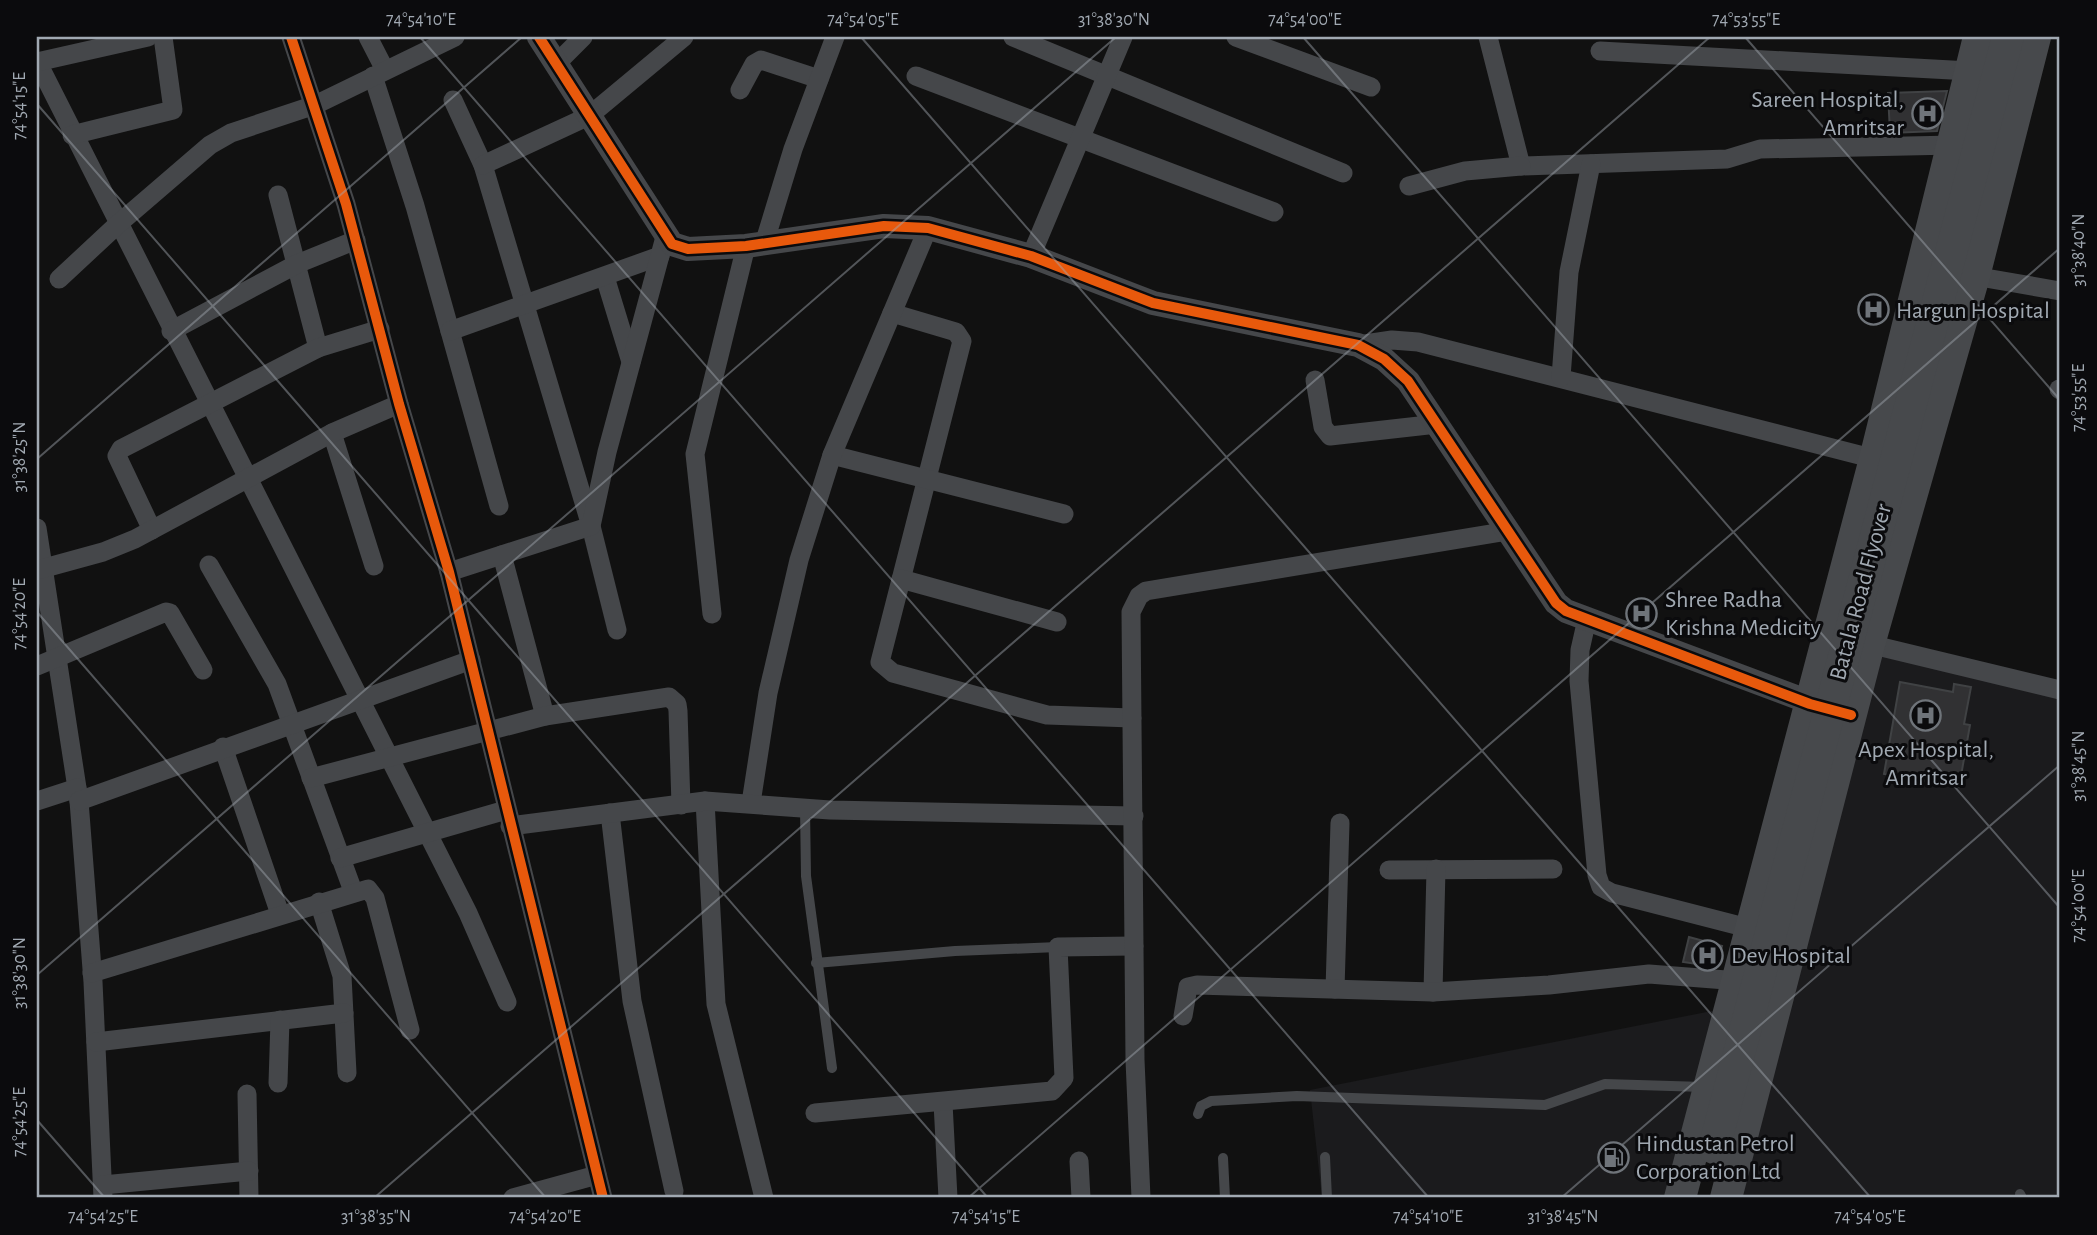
<svg xmlns="http://www.w3.org/2000/svg" width="2097" height="1235" font-family="'Alegreya Sans',sans-serif">
<style>
.built{fill:#1b1b1d}
.building{fill:#313133;stroke:#404244;stroke-width:2}
.lines{fill:none;stroke-linecap:round;stroke-linejoin:round}
.service{stroke:#45474a;stroke-width:10}
.minor{stroke:#45474a;stroke-width:19}
.tertiary{stroke:#45474a;stroke-width:24}
.primary{stroke:#47494c;stroke-width:32}
.primary-bridge{stroke:#47494c;stroke-width:32}
.cycleway-casing{stroke:#0b0b0d;stroke-width:15}
.cycleway{stroke:#e8590c;stroke-width:10}
.ticks{fill:none;stroke:#a1a9b2;stroke-width:2;stroke-opacity:0.45}
.labels{text-anchor:middle;stroke-width:6;stroke-linejoin:round;paint-order:stroke}
.poi-label{font-size:24px;fill:#a1a9b2;stroke:#0b0b0d;text-anchor:start}
.street-label{font-size:24px;fill:#a1a9b2;stroke:#0b0b0d}
.neatline{fill:none;stroke:#a1a9b2;stroke-width:2.5}
.ticks-label{font-size:18px;text-anchor:middle;fill:#a1a9b2}
</style>
<rect width="100%" height="100%" fill="#111"/>
<g class="built">
<polygon points="1882,651 2060,691 2060,1198 1739,1198"/>
<polygon points="1722,1009 1671,1198 1322,1198 1310,1090"/>
</g>
<g class="building">
<polygon points="1947,91 1937,131 1890,133 1888,93"/>
<polygon points="1900,682 1953,692 1954,684 1971,687 1964,724 1970,725 1959,787 1884,774"/>
<polygon points="1689,937 1722,946 1717,967 1683,962"/>
</g>
<g class="lines">
<g class="service">
<polyline points="805,808 806,876 832,1068"/>
<polyline points="816,963 955,951 1058,947"/>
<polyline points="1198,1114 1201,1106 1211,1101 1297,1096 1545,1105 1605,1084 1704,1087"/>
<polyline points="1325,1157 1327,1198"/>
<polyline points="1223,1158 1225,1198"/>
<polyline points="2020,1194 2022,1198"/>
</g>
<g class="minor">
<polyline points="291,37 346,204 399,404 449,572 603,1198"/>
<polyline points="368,37 385,70"/>
<polyline points="1013,37 1343,173"/>
<polyline points="1236,37 1371,87"/>
<polyline points="1488,37 1521,166 1727,159 1760,149 1954,145"/>
<polyline points="1600,51 1970,71"/>
<polyline points="37,61 468,913 507,1002"/>
<polyline points="37,62 148,37"/>
<polyline points="556,64 583,37"/>
<polyline points="373,76 415,206 499,506"/>
<polyline points="916,76 1274,212"/>
<polyline points="740,90 754,64 761,60 819,79"/>
<polyline points="453,100 483,165 591,526 617,630"/>
<polyline points="72,135 173,110 163,37"/>
<polyline points="483,165 589,116 684,37"/>
<polyline points="1409,186 1465,171 1521,166"/>
<polyline points="278,195 318,348"/>
<polyline points="764,244 793,149 835,37"/>
<polyline points="1031,256 1123,37"/>
<polyline points="1974,276 2060,291"/>
<polyline points="605,277 631,362"/>
<polyline points="59,279 117,225 210,145 231,133 315,105 455,37"/>
<polyline points="892,313 956,332 962,341 880,662 893,673 1047,715 1132,718"/>
<polyline points="171,331 297,264 356,240"/>
<polyline points="450,331 660,256"/>
<polyline points="1358,345 1392,340 1418,342 1875,459"/>
<polyline points="1561,377 1569,272 1591,164"/>
<polyline points="1315,380 1323,427 1330,436 1437,424"/>
<polyline points="2059,389 2060,390"/>
<polyline points="332,433 374,566"/>
<polyline points="832,455 1064,514"/>
<polyline points="37,528 79,801 93,982 103,1198"/>
<polyline points="152,530 117,456 121,449 318,348 380,329"/>
<polyline points="502,555 545,716"/>
<polyline points="209,565 277,684 353,891"/>
<polyline points="41,569 103,552 135,539 332,433 399,404"/>
<polyline points="449,572 591,526 607,452 665,237"/>
<polyline points="901,579 1057,622"/>
<polyline points="712,614 695,454 746,246"/>
<polyline points="1587,619 1580,650 1579,681 1597,875 1601,887 1612,893 1752,929"/>
<polyline points="1869,644 2060,690"/>
<polyline points="37,666 166,612 170,613 203,670"/>
<polyline points="223,747 280,914"/>
<polyline points="311,778 545,716 669,697 677,704 678,711 681,805"/>
<polyline points="37,801 77,788"/>
<polyline points="79,801 471,660"/>
<polyline points="705,801 716,1004 764,1198"/>
<polyline points="751,803 768,693 799,560 832,455 928,228"/>
<polyline points="610,813 632,1001 674,1191"/>
<polyline points="510,826 705,801 830,810 1134,816"/>
<polyline points="340,858 506,810"/>
<polyline points="1389,870 1553,869"/>
<polyline points="319,902 342,976 347,1073"/>
<polyline points="92,973 368,889 375,898 410,1030"/>
<polyline points="1335,989 1340,823"/>
<polyline points="1433,992 1436,869"/>
<polyline points="1183,1016 1188,987 1197,985 1433,992 1549,985 1649,974 1739,981"/>
<polyline points="96,1042 344,1013"/>
<polyline points="278,1083 280,1020"/>
<polyline points="247,1094 249,1198"/>
<polyline points="943,1103 948,1198"/>
<polyline points="815,1113 1052,1091 1064,1078 1058,947 1134,946"/>
<polyline points="1079,1161 1081,1198"/>
<polyline points="103,1185 249,1171"/>
<polyline points="513,1198 597,1175"/>
<polyline points="1141,1198 1135,1060 1131,612 1139,596 1146,591 1508,531"/>
</g>
<polyline class="tertiary" points="539,37 672,244 688,249 746,246 884,226 928,228 1031,256 1153,303 1358,345 1384,359 1408,381 1556,603 1566,611 1828,709"/>
<g class="primary">
<polyline points="1680,1198 1875,459 1979,37"/>
<polyline points="1726,1198 1869,644 1974,276 2035,37"/>
</g>
<polyline class="primary-bridge" points="1714,1148 2008,37"/>
<defs>
<g id="cycleway">
<polyline points="291,37 346,204 399,404 449,572 603,1198"/>
<polyline points="539,37 672,244 688,249 746,246 884,226 928,228 1031,256 1153,303 1358,345 1384,359 1408,381 1556,603 1566,611 1810,704 1851,715"/>
</g>
</defs>
<use href="#cycleway" class="cycleway-casing"/>
<use href="#cycleway" class="cycleway"/>
</g>
<path class="ticks" d="M 420,37 L 1429,1198M 861,37 L 1871,1198M 1303,37 L 2060,908M 1745,37 L 2060,400M 37,104 L 988,1198M 37,459 L 522,37M 37,612 L 546,1198M 37,975 L 1116,37M 37,1120 L 105,1198M 374,1198 L 1710,37M 968,1198 L 2060,248M 1561,1198 L 2060,765"/>
<defs>
<symbol id="hospital-ring" viewBox="-11 -11 22 22"><circle r="9.5" fill="#0b0b0d" stroke="#6f747a" stroke-width="1.5"/><path d="M-5-5h3v3.5h4V-5h3V5h-3V1.5h-4V5h-3Z" fill="#6f747a"/></symbol>
<symbol id="fuel-ring" viewBox="-11 -11 22 22"><circle r="9.5" fill="#0b0b0d" stroke="#6f747a" stroke-width="1.5"/><path d="M-5.5-6h7V0h2V4h1.3V-2.5L3-4.5l.8-.8L6-3V5H2.5V1h-1V6h-7ZM-4.2-4.7v3.2H.2V-4.7Z" fill="#6f747a"/></symbol>
</defs>
<g fill-rule="evenodd">
<use href="#hospital-ring" x="1910" y="96" width="35" height="35"/>
<use href="#hospital-ring" x="1856" y="292" width="35" height="35"/>
<use href="#hospital-ring" x="1624" y="596" width="35" height="35"/>
<use href="#hospital-ring" x="1908" y="698" width="35" height="35"/>
<use href="#hospital-ring" x="1690" y="938" width="35" height="35"/>
<use href="#fuel-ring" x="1596" y="1140" width="35" height="35"/>
</g>
<g class="labels">
<g class="poi-label">
<text x="1904" y="107" text-anchor="end">Sareen Hospital,<tspan x="1904" dy="28">Amritsar</tspan></text>
<text x="1896" y="318">Hargun Hospital</text>
<text x="1665" y="607">Shree Radha<tspan x="1665" dy="28">Krishna Medicity</tspan></text>
<text x="1926" y="757" text-anchor="middle">Apex Hospital,<tspan x="1926" dy="28">Amritsar</tspan></text>
<text x="1731" y="963">Dev Hospital</text>
<text x="1636" y="1151">Hindustan Petrol<tspan x="1636" dy="28">Corporation Ltd</tspan></text>
</g>
<g class="street-label">
<text transform="translate(1860 592) rotate(-75)" y="8">Batala Road Flyover</text>
</g>
</g>
<rect width="2097" height="1235" fill="none" stroke="#0b0b0d" stroke-width="77"/>
<rect x="38" y="38" width="2020" height="1158" class="neatline"/>
<g class="ticks-label">
<text x="421" y="25">74°54'10"E</text>
<text x="863" y="25">74°54'05"E</text>
<text x="1114" y="25">31°38'30"N</text>
<text x="1305" y="25">74°54'00"E</text>
<text x="1746" y="25">74°53'55"E</text>
<text transform="translate(19 106) rotate(-90)" y="6">74°54'15"E</text>
<text transform="translate(2078 250) rotate(-90)" y="6">31°38'40"N</text>
<text transform="translate(2078 398) rotate(-90)" y="6">74°53'55"E</text>
<text transform="translate(19 457) rotate(-90)" y="6">31°38'25"N</text>
<text transform="translate(19 614) rotate(-90)" y="6">74°54'20"E</text>
<text transform="translate(2078 766) rotate(-90)" y="6">31°38'45"N</text>
<text transform="translate(2078 906) rotate(-90)" y="6">74°54'00"E</text>
<text transform="translate(19 973) rotate(-90)" y="6">31°38'30"N</text>
<text transform="translate(19 1122) rotate(-90)" y="6">74°54'25"E</text>
<text x="103" y="1222">74°54'25"E</text>
<text x="376" y="1222">31°38'35"N</text>
<text x="545" y="1222">74°54'20"E</text>
<text x="986" y="1222">74°54'15"E</text>
<text x="1428" y="1222">74°54'10"E</text>
<text x="1563" y="1222">31°38'45"N</text>
<text x="1870" y="1222">74°54'05"E</text>
</g>
</svg>
